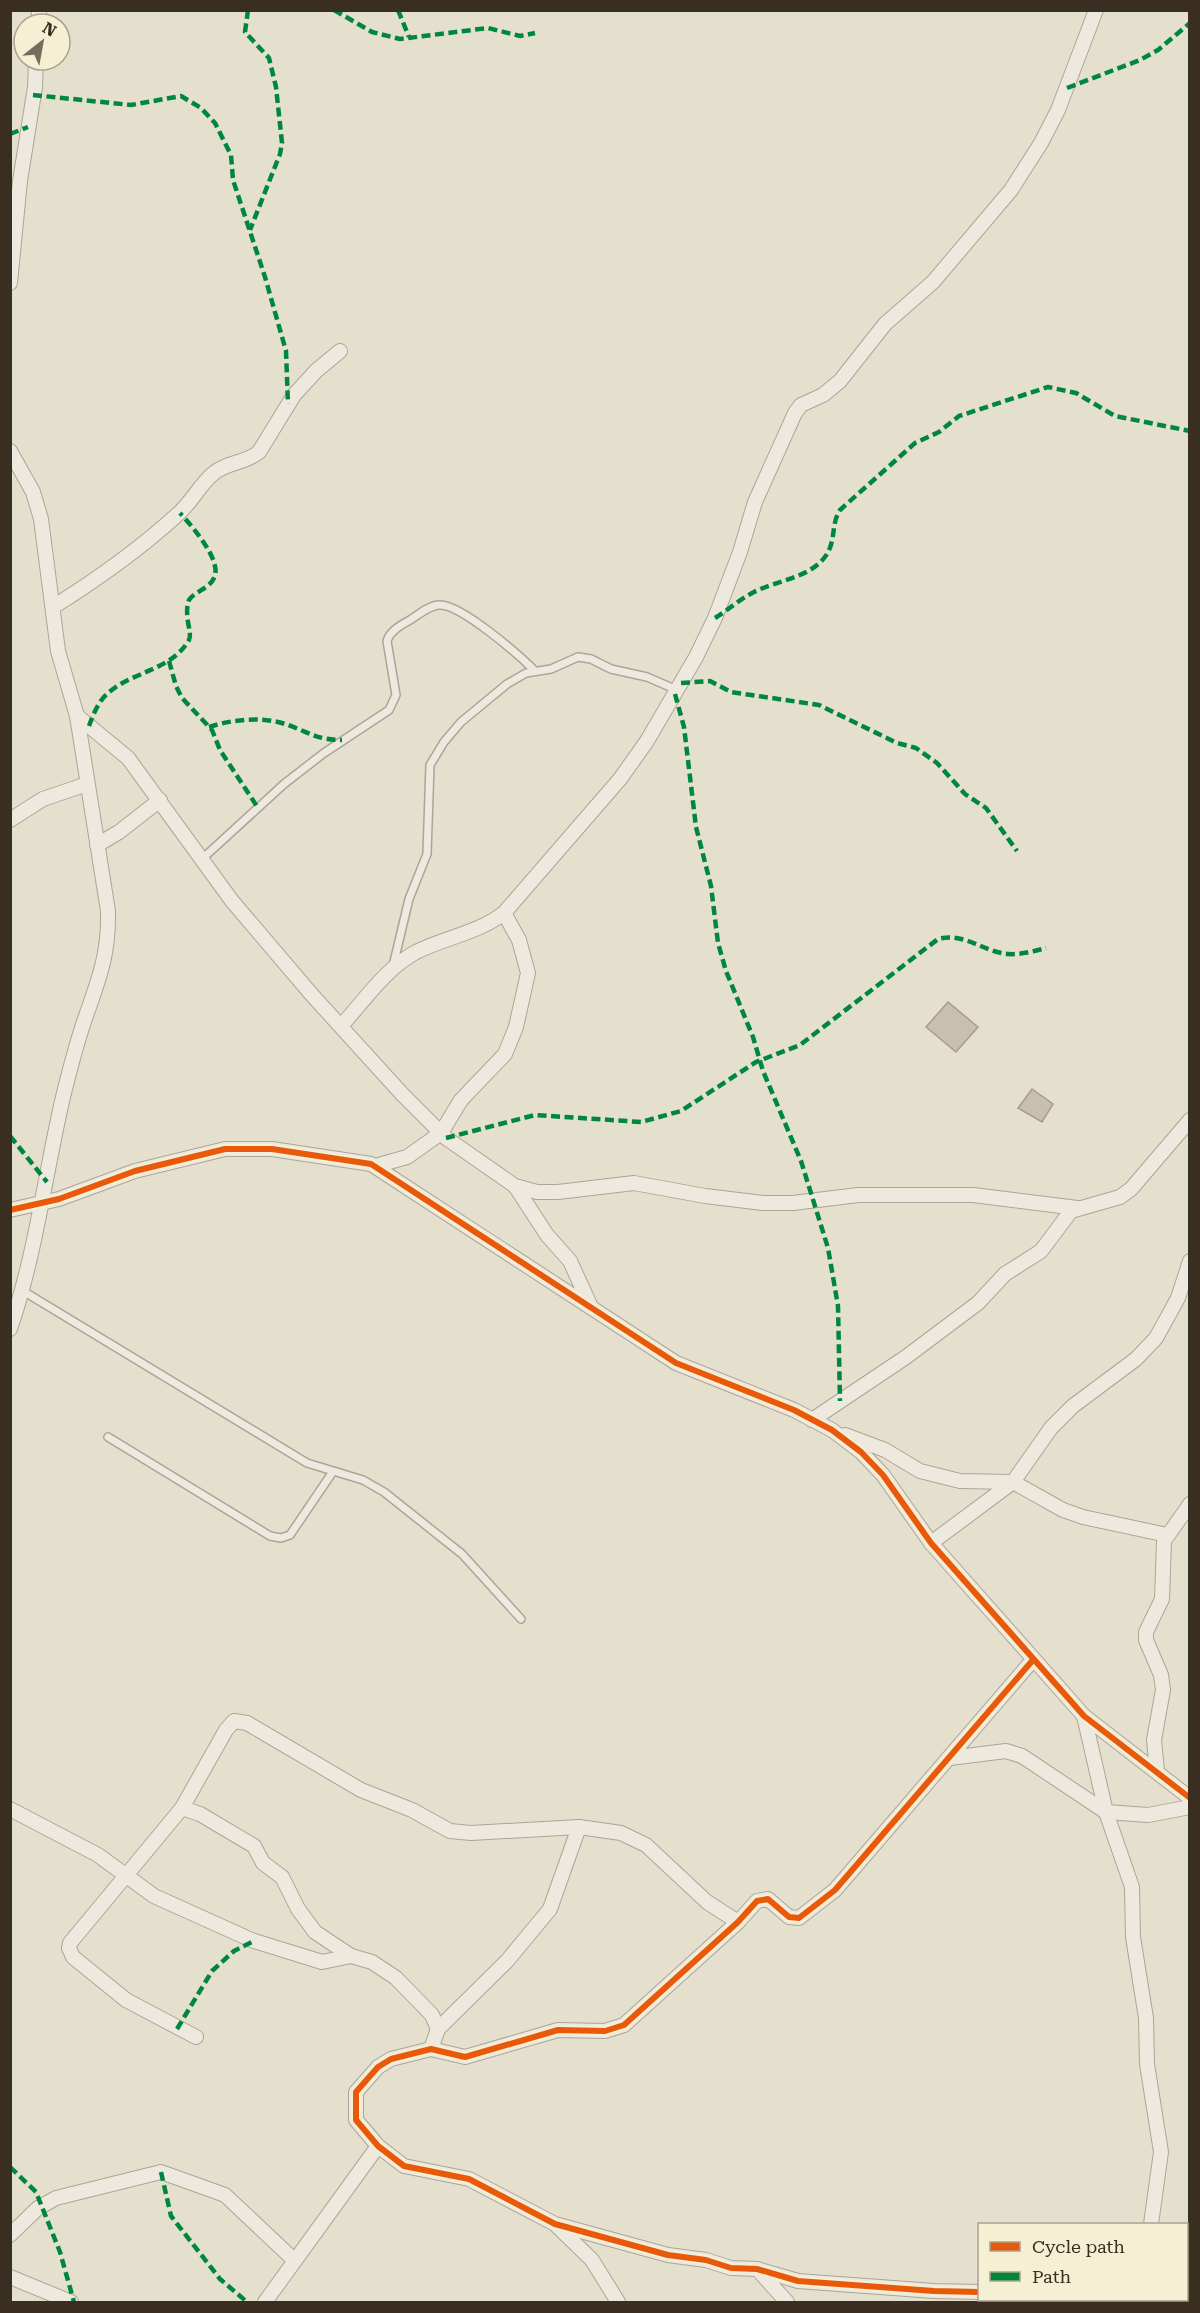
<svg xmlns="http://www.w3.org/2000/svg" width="1200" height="2313" font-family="'Roboto Serif',serif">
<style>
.building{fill:#c8bfaf;stroke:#a59c8d;stroke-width:1.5}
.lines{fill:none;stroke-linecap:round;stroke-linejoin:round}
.lane-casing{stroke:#aaa597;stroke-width:10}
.street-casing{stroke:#aaa597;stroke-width:16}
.lane{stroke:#ede9df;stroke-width:7}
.street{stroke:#ede9df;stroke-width:14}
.quiet{stroke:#00873e;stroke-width:4.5;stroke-dasharray:9 4.5;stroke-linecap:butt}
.cycleway-casing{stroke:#f5efd4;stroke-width:10}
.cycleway{stroke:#e8590c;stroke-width:6}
</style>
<rect width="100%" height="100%" fill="#e5e0ce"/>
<g class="building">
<polygon points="948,1002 978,1027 956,1052 926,1027"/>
<polygon points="1032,1089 1053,1104 1042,1122 1018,1108"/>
</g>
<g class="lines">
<defs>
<g id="lane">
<path d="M 202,859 L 284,784 L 324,753 L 389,710 L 396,695 L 387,641 C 390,631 401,625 410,620 C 418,615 430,605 439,605 C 460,603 520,656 535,671"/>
<polyline points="393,966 409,899 427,854 430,765 444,742 461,722 507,684 526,673 551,669 578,657 591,659 611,669 647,677 677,690"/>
<polyline points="23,1291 307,1463 363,1480 384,1492 462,1554 521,1619"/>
<polyline points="108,1437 270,1536 281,1538 290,1535 332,1473"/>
</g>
<g id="street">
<polyline points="38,24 39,10"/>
<polyline points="10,283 20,181 35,87 36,60"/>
<path d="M 10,451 L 33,492 L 41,519 L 58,651 L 77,716 L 108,911 C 109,952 100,976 87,1013 C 77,1040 70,1069 63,1097 C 45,1174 36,1253 10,1329"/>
<path d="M 53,607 C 96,580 140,549 178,514 C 192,502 200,484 214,473 C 227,462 246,463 259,452 L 294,395 L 316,371 L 340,351"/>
<polyline points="77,716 128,758 232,901 312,995 402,1094 446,1138 515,1186 537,1192 558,1192 634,1183 705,1196 763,1203 793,1203 858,1195 973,1195 1077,1208"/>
<polyline points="10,820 43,799 87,784"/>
<polyline points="97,845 119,832 160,800"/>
<path d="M 341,1026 C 364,1001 386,968 416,952 C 446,937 478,933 504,913 L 620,779 L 647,741 L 696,657 L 715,618 L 740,552 L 755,502 L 795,413 L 801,405 L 823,395 L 840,381 L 885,324 L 933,282 L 1011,190 L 1041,143 L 1058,110 L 1096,10"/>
<polyline points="375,1166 407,1157 441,1133 461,1100 505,1054 516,1027 528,973 519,940 504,913"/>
<polyline points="515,1186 547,1235 570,1261 591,1307"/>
<polyline points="10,1210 59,1199 135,1171 225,1149 272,1149 371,1164 676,1363 794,1410 832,1430 861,1452 883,1475 931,1543 1084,1716 1190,1798"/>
<polyline points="812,1420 906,1357 978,1303 1005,1274 1041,1251 1071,1211 1120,1197 1131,1189 1190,1120"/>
<polyline points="845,1435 885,1450 920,1471 960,1481 1013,1482 1063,1510 1083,1517 1167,1535"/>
<polyline points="931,1543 1013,1482 1051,1428 1073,1406 1136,1359 1156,1338 1178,1298 1190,1261"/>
<polyline points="1084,1716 1106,1812 1132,1887 1133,1937 1146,2018 1147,2064 1161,2152 1151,2224"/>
<polyline points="950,1758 1006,1751 1022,1756 1106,1812 1148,1815 1190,1807"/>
<polyline points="1157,1771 1154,1740 1163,1690 1161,1675 1146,1640 1146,1632 1162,1599 1164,1541 1190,1504"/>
<polyline points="182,1808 200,1814 254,1846 263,1863 282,1877 298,1909 315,1932 351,1956 372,1962 396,1978 432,2015 438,2029"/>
<polyline points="10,1809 98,1855 154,1896 254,1941 322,1962 351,1956"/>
<polyline points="196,2037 126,2000 73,1957 69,1948 70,1943 182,1808 226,1730 234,1721 247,1723 361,1790 412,1810 450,1831 471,1833 579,1827 621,1833 646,1845 707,1902 738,1922"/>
<polyline points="431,2049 438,2029 507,1961 550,1909 579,1827"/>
<polyline points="557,2226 592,2260 618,2302"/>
<polyline points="10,2235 38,2208 56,2198 161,2172 225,2195 294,2260"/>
<polyline points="758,2270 787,2302"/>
<polyline points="10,2277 71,2302"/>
<polyline points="980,2292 934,2291 798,2281 757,2269 731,2268 706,2260 668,2255 555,2224 469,2179 404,2166 378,2146 356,2120 356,2092 378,2067 391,2059 431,2049 465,2057 558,2030 605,2031 624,2025 738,1922 757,1901 768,1899 789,1917 799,1918 835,1890 1032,1661"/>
<polyline points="1084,2300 1106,2302"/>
<polyline points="265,2302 378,2146"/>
<polyline points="1141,2302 1142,2300"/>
</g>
</defs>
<use href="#lane" class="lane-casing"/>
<use href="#street" class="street-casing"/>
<use href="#lane" class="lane"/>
<use href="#street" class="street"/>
<g class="quiet">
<polyline points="248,10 245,32 269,58 276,87 282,143 280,154 250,230"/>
<polyline points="334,10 372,32 400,39 488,28 520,36 535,33"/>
<polyline points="398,10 409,37"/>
<polyline points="1067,88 1140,60 1158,50 1190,23"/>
<polyline points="33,95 131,105 181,96 201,108 215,123 231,155 233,180 265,277 286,351 288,404"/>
<polyline points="10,134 28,127"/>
<path d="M 715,618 C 728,610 740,599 754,592 C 777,580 812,578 827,554 C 836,539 831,524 840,510 L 915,443 L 939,432 L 959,416 L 1048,387 L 1076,393 L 1115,416 L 1190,431"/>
<polyline points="169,661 176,686 182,698 212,730 220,750 258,808"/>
<polyline points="681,683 710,681 731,692 819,705 897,743 916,748 937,763 965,794 986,808 1017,851"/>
<polyline points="675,694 684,727 696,827 711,886 718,943 726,971 753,1037 763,1071 801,1161 828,1248 838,1306 840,1401"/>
<path d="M 89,726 C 93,715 98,702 107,694 C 132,671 171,671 189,640 C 193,632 183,617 189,600 C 195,591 209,589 214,578 C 223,561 191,525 180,513"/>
<path d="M 209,727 C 234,719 264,716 288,725 C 310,733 318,740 342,740"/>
<polyline points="10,1136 47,1182"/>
<path d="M 446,1138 L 535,1115 L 641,1122 L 681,1111 L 756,1062 L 800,1045 L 938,939 C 965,932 983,952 1008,954 C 1021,955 1034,951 1046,948"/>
<polyline points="177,2029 212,1971 234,1951 254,1941"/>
<polyline points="10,2167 36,2192 60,2252 74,2302"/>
<polyline points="161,2172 171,2216 220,2279 247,2302"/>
</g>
<defs>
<g id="cycleway">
<polyline points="10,1210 59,1199 135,1171 225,1149 272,1149 371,1164 676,1363 794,1410 832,1430 861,1452 883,1475 931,1543 1084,1716 1190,1798"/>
<polyline points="980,2292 934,2291 798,2281 757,2269 731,2268 706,2260 668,2255 555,2224 469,2179 404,2166 378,2146 356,2120 356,2092 378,2067 391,2059 431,2049 465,2057 558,2030 605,2031 624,2025 738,1922 757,1901 768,1899 789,1917 799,1918 835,1890 1032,1661"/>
</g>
</defs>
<use href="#cycleway" class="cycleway-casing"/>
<use href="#cycleway" class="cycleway"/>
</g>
<rect width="1200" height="2313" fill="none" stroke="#392e1f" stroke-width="24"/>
<rect x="978" y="2223" width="210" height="78" fill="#f5efd4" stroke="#aaa28c" stroke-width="1.5"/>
<rect x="990" y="2242" width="30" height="9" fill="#e8590c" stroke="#aaa28c" stroke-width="1.5"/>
<text x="1032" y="2253" font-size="18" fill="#392e1f">Cycle path</text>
<rect x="990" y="2272" width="30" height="9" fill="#00873e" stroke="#aaa28c" stroke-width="1.5"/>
<text x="1032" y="2283" font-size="18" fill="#392e1f">Path</text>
<g transform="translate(42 42) rotate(31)"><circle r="28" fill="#f5efd4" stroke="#aaa28c" stroke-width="1.5"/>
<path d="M0-4.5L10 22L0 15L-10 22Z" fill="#756c5c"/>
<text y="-9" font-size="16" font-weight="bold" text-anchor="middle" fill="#392e1f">N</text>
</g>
</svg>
